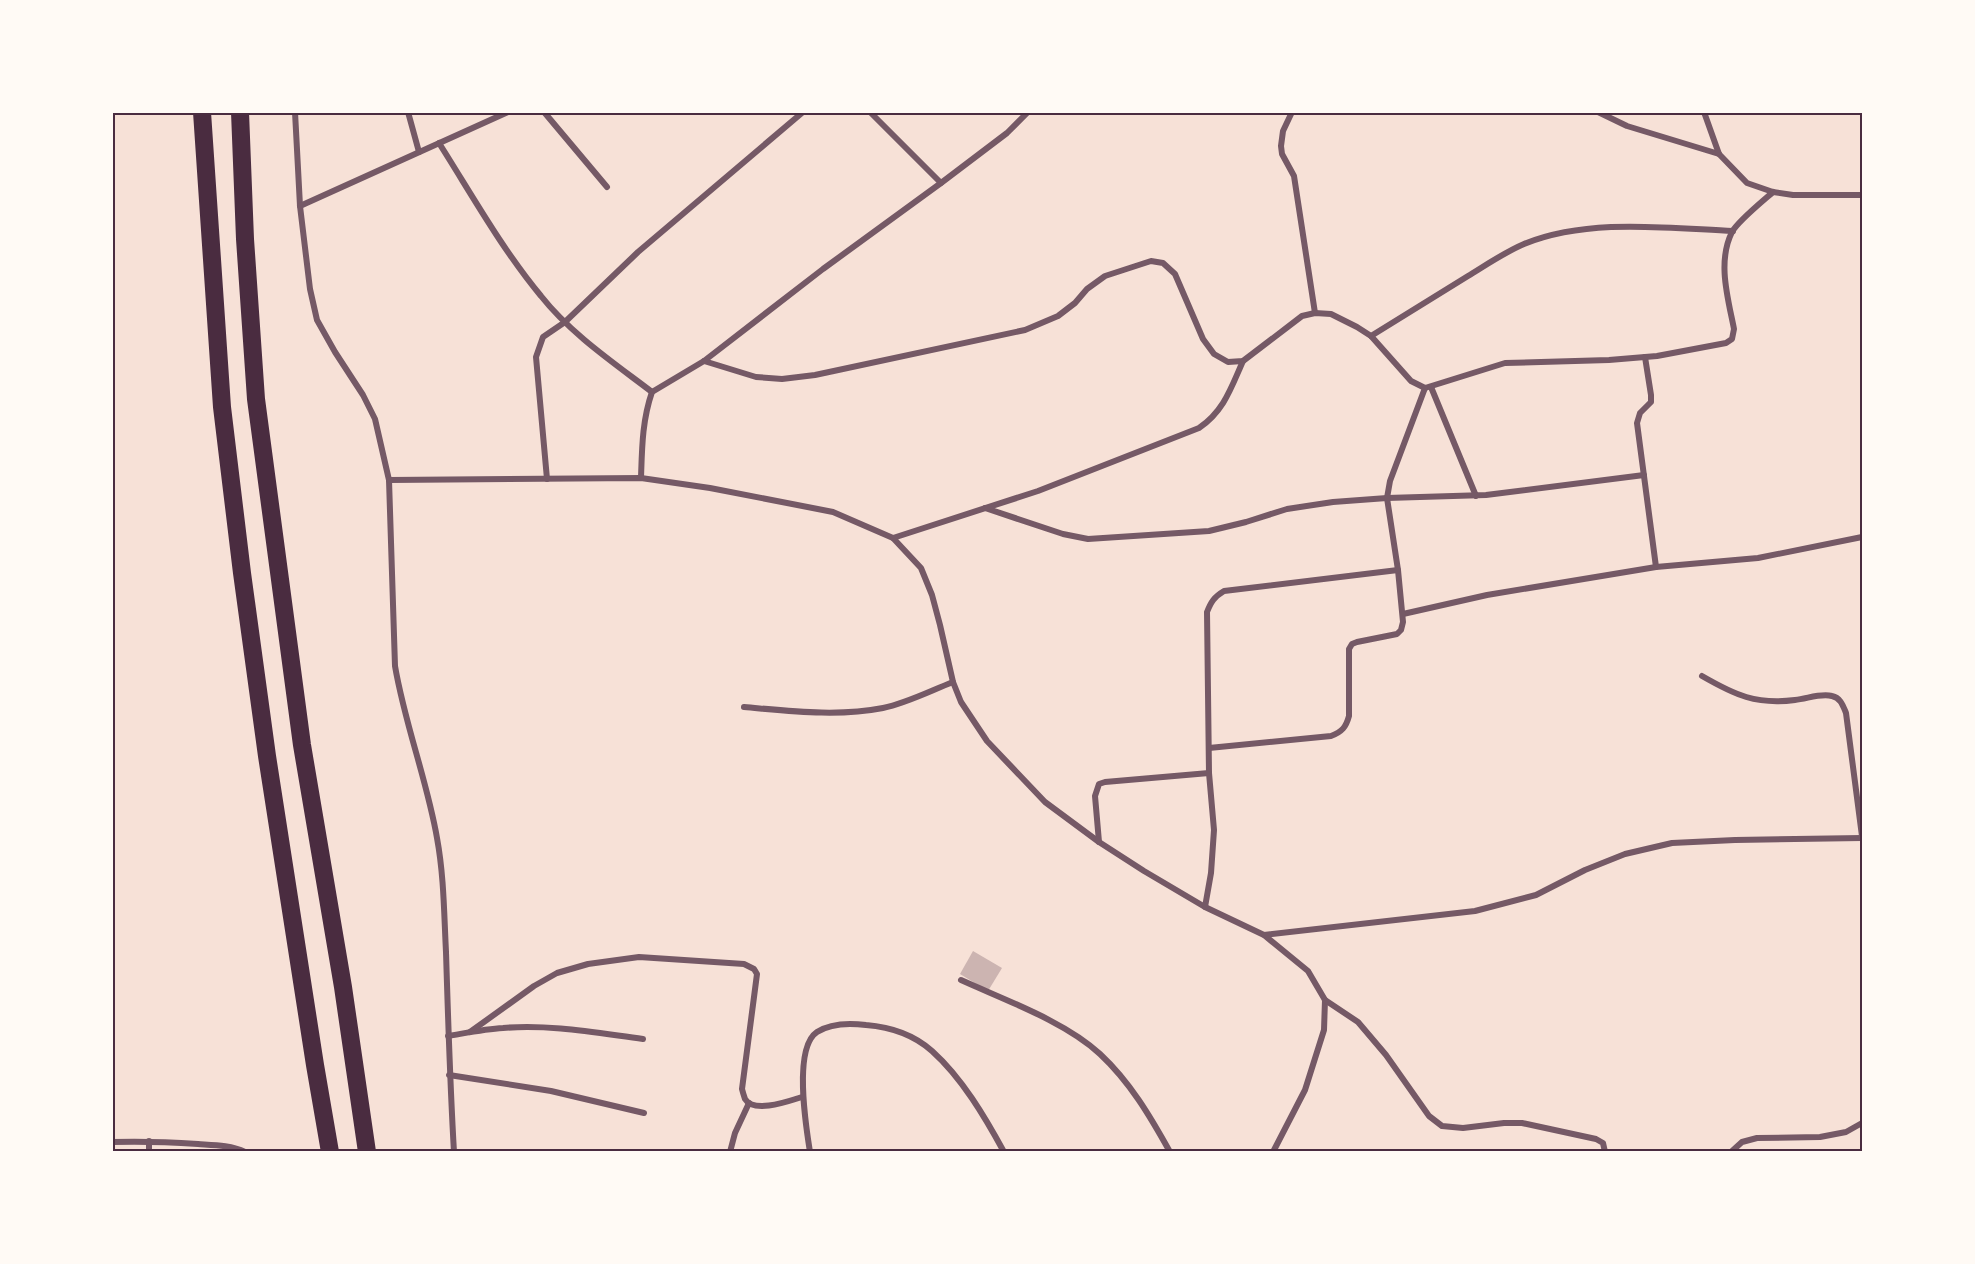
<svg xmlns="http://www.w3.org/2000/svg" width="1975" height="1264" font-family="'Roboto Serif',serif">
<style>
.building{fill:#ccb4b1}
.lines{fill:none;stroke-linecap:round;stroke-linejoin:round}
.minor{stroke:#755966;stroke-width:6}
.motorway{stroke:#4a2c40;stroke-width:18}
.neatline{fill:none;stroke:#4a2c40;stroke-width:2}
</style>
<rect width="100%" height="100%" fill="#f7e1d7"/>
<polygon class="building" points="973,951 1002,968 988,991 960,974"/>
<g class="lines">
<g class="minor">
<path d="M 295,112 L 300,206 L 310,289 L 317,320 L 335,352 L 363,395 L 375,419 L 389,480 L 395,666 C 405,725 427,780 437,838 C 444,876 444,914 446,952 C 448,1018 450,1085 454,1152"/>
<polyline points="408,112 419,152"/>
<polyline points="544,112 607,187"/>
<polyline points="870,112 941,183"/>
<polyline points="1292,112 1283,131 1281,146 1282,154 1294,176 1315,313"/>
<polyline points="1598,112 1627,126 1719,154"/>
<polyline points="1704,112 1719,154 1747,183 1773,192 1793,195 1862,195"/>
<path d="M 439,143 C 472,195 502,249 541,296 C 571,334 614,363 652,392"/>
<polyline points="300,206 508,112"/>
<path d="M 1371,336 C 1403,316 1436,296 1468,276 C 1486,265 1505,252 1524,244 C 1588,218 1666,228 1733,231"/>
<polyline points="1645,357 1651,395 1651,402 1640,413 1637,423 1656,567"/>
<path d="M 704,361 L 756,377 L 782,379 L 815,375 L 1025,330 L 1058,316 L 1075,303 L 1087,289 L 1105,276 L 1151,261 L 1163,263 L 1175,274 L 1203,339 L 1214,354 L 1228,362 L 1243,361 L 1302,316 L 1315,313 L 1331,314 L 1357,327 L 1371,336 L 1411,381 L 1425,388 L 1505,363 L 1609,360 L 1657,356 L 1726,343 L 1732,339 L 1734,329 C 1728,298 1717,262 1732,232 C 1738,221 1763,201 1773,192"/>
<polyline points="1431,387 1476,496"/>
<path d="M 641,478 C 642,449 642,421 652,392 L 704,361 L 823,269 L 941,183 L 1007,133 L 1028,112"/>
<polyline points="547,479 536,357 543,337 565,322 638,252 803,112"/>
<polyline points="389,480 641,478 710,488 833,512 893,538 921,568 932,595 940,625 953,682 961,702 987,741 1045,802 1099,842 1144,871 1205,907 1264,935 1308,971 1325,1000 1324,1030 1305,1090 1273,1152"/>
<polyline points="985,508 1063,534 1088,539 1209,531 1246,522 1287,509 1333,502 1387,498 1486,495 1644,475"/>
<path d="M 893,538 L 1038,491 L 1199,428 C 1224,411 1231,388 1243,361"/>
<polyline points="1403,614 1487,595 1656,567 1758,558 1862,537"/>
<path d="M 1702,676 C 1735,695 1756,705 1795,700 C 1807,699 1820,693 1832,696 C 1841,698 1843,706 1846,713 L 1862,836"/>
<path d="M 744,707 C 790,711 837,717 883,708 C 907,703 930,691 953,682"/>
<path d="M 1209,748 L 1331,736 C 1342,732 1346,727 1349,716 L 1349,649 L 1352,644 L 1357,642 L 1397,634 L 1401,630 L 1403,622 L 1398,570 L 1387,498 L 1390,481 L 1425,388"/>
<polyline points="1099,842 1095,796 1099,784 1105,782 1209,773"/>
<path d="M 1205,907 L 1211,873 L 1214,830 L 1209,773 L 1207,612 C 1211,602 1214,597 1224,591 L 1398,570"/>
<polyline points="1264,935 1475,911 1536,895 1585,870 1625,854 1672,843 1735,840 1862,838"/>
<path d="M 961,980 C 1005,1000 1066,1022 1100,1054 C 1130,1082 1150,1116 1170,1152"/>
<polyline points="1325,1000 1358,1022 1386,1055 1429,1116 1442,1126 1463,1128 1504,1123 1522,1123 1596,1139 1603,1143 1605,1152"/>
<path d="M 470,1032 L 534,986 L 557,973 L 588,964 L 639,957 L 744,964 L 754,969 L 757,974 L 742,1089 C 743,1093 744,1096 745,1099 C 754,1114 789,1101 802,1097"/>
<path d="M 448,1036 C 466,1033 485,1029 503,1028 C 550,1024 597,1033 643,1039"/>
<polyline points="449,1075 551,1091 644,1113"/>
<polyline points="149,1141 149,1152"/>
<path d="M 112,1142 C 141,1141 169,1142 198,1144 C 213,1145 231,1145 245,1152"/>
<polyline points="730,1152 735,1133 749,1103"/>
<path d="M 810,1152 C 806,1127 793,1048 817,1032 C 831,1023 850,1023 866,1025 C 891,1027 913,1034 932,1051 C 962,1078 985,1117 1004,1152"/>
<polyline points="1731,1152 1742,1142 1757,1138 1820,1137 1846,1132 1862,1123"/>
</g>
<g class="motorway">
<polyline points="202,112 222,407 242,573 267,756 315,1065 330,1152"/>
<polyline points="240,112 245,239 256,399 302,745 343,987 367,1152"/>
</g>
</g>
<rect width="1975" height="1264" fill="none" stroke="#fffaf5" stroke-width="228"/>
<rect x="114" y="114" width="1747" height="1036" class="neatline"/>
</svg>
